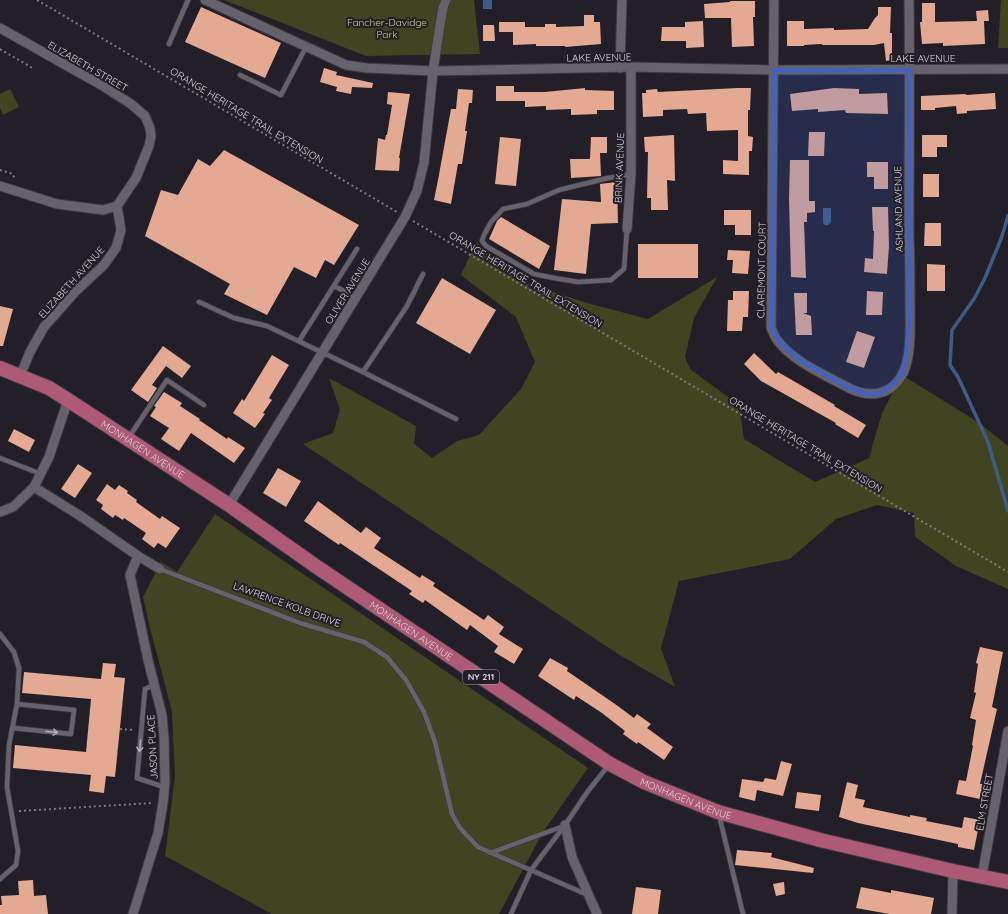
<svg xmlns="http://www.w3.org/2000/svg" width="1008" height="914" font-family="Quicksand,sans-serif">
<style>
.green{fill:#414420}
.water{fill:#405c85}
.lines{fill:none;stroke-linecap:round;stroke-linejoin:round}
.stream{stroke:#405c85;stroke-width:3.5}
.building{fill:#e3a992}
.lane-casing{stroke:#3c3a40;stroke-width:6}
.street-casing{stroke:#3c3a40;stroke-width:11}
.primary-casing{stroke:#3c3a40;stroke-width:16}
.path{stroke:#7b787f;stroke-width:2;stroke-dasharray:2 3;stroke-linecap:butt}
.lane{stroke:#65626c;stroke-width:4.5}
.street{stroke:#65626c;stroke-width:9}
.primary{stroke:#ae5a76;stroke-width:14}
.oneway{stroke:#aeacb3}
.marked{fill:#3962d8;fill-opacity:0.2;stroke:#3962d8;stroke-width:3;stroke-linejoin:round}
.labels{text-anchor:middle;stroke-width:4;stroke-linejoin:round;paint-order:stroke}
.shield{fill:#231f28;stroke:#a09ea4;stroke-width:1}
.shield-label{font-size:9px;font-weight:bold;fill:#d6d4d9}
.park-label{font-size:10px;fill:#ccd280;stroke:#231f28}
.street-label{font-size:10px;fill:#d6d4d9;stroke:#231f28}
</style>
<rect width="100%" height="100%" fill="#231f28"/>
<g class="green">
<polygon points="224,0 474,0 480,54 366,56"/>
<polygon points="1001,0 1008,0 1008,48 998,48"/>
<polygon points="10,89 19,107 3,115 0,108 0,94"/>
<polygon points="476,242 523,282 587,303 648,319 717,277 694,318 685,357 690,369 739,405 744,439 815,482 869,458 882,413 902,375 978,422 1008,446 1008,589 956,566 915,537 914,513 877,505 836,519 790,559 679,581 661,648 675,687 618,654 303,444 333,433 340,410 329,378 416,426 414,444 432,458 457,441 479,435 521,389 535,362 516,317 461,275"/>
<polygon points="215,514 588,768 543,832 499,914 272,914 165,856 175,777 172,711 151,632 143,597 161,562 177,572"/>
</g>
<g class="water">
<rect x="483" y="0" width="9" height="9"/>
<polygon points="823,208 831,208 831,222 828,225 825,225 823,223"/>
</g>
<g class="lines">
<polyline class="stream" points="1008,216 1001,239 985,278 974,299 952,330 950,365 958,377 988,442 1008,511"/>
</g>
<g class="building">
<polygon points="730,1 755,1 755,17 753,17 754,46 732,47 731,18 705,18 704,4 730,2"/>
<polygon points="922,3 935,3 935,22 977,21 976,11 988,10 989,21 984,21 985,44 943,46 943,43 922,44 920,22 922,22"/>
<polygon points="201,7 281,43 265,78 185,42"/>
<polygon points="878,7 891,7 890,33 892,33 892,60 886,61 884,43 874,45 822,45 822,44 804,45 804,46 787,46 787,21 804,21 804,29 834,28 834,30 868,29 875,18 878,15"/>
<polygon points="584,15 594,15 594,22 600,22 601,44 565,47 565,46 536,46 536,44 513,45 513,32 499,32 499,22 525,22 525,27 545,27 545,24 556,24 556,27 584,26"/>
<polygon points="703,21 704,47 686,48 686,41 661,41 662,27 685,27 685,22"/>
<polygon points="483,25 494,25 495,41 483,41"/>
<polygon points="324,68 337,72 336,75 373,83 372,88 352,87 351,94 336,91 337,87 320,82"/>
<polygon points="496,86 514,86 514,92 545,92 585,88 585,90 614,91 614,110 597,110 597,114 571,115 571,109 546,110 546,106 525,107 525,101 496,101"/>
<polygon points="738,88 751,88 750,110 748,110 748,136 753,137 752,151 749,151 749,175 723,174 723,160 738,161 738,130 707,131 706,113 688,114 687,109 663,110 663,116 643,117 642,93 646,93 646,90 657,89 658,92"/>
<polygon points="834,88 859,89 859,94 887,93 888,114 846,113 845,110 818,112 818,109 792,111 790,94"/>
<polygon points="458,89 473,90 472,103 469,103 465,131 467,131 462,164 458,164 451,204 434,200 438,180 451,109 456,109"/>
<polygon points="388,92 410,94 399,158 400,158 399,171 375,170 378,138 385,140 386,135 387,135 392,105 387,104"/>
<polygon points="995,93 996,109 967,111 967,113 957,114 956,106 935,108 935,110 921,110 921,96 966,94 966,95"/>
<polygon points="809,132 825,132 824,156 808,156"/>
<polygon points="674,135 675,181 667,180 668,210 651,210 651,198 647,198 648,152 645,152 644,137"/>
<polygon points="922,135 947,135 947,147 937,147 937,157 922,157"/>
<polygon points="500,137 521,139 516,186 495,184"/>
<polygon points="591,137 607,137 607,153 600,153 601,176 571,178 570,159 590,159"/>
<polygon points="224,150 359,225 334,265 325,260 316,278 294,267 267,315 224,294 230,284 145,236 161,190 178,195 198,159 210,166"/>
<polygon points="790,160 809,160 809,201 815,201 815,212 807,213 807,222 804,222 806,278 791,277 789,198"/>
<polygon points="867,162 888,162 888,189 874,189 874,177 867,177"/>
<rect x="923" y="174" width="16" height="23"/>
<polygon points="617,182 618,223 591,224 586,274 554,270 562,199 601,202 600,184"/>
<polygon points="872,207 888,207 889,246 887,274 864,272 865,258 873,259 874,231 873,231"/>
<polygon points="724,210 751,210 751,235 735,235 735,225 724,225"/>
<polygon points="501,217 550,246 539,269 489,239 497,221"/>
<polygon points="925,223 941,223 941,246 924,246"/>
<rect x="638" y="244" width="60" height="34"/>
<polygon points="728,250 750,251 748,274 732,273 733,260 727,260"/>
<polygon points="927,264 945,265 945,291 927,291"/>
<polygon points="442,278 496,310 470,354 416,323"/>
<polygon points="733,291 749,291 748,317 743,317 742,331 727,331 728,300 733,300"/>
<polygon points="867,291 883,292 882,315 866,315"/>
<polygon points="794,293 807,293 807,313 803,313 811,316 812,335 796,335"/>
<polygon points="0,306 13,309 3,346 0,346"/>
<polygon points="857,331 875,337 864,368 846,362"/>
<polygon points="163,346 191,366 182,378 166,366 152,385 157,388 148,402 131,390"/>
<polygon points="754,353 776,374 778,372 835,405 834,406 866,425 858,438 835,424 836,423 761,381 744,364"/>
<polygon points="272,355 289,365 269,398 272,400 263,413 265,414 255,428 233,413 242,399 244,401"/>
<polygon points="164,392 182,403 180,406 200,419 199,420 227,439 228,437 245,448 234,463 191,433 179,451 161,439 169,428 150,416 156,407 154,406"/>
<polygon points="14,429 35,440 29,452 8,441"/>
<polygon points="78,464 92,473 75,498 61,489"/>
<polygon points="278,468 301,481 286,507 263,493"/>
<polygon points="107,484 115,490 119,485 128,491 127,493 137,500 136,502 160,519 162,516 180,528 166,548 158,543 154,548 142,539 146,533 124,518 123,520 115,515 113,518 101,509 103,505 96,500"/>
<polygon points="318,501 361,533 366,527 381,538 374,548 420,578 422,575 435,583 433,586 484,620 488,615 504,627 499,634 523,649 514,664 494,652 498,646 470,625 467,630 425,600 423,603 409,594 412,591 340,543 339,545 304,521"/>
<polygon points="980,647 1003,652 992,707 997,709 980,784 983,784 980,799 956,794 959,780 966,781 973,746 972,745 976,720 970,718 976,693 974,692 978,664 976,663"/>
<polygon points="550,658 568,668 567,671 615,704 634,718 637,714 651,724 647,728 673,747 664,760 638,742 637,744 623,734 625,731 602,713 576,696 574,700 538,676"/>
<polygon points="103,663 116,664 114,677 125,678 115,777 106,776 104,793 89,791 91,775 13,768 15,745 86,752 91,699 22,693 24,672 101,679"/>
<polygon points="781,761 792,764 783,796 757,790 755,801 739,797 742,779 763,782 765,778 776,780"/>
<polygon points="847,782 858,785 855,798 865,800 863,807 910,817 910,815 927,818 926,821 962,828 964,817 980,820 974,850 958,847 958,844 858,823 839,817"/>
<polygon points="797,792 821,795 819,811 795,808"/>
<polygon points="737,850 772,853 771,857 814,868 813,873 735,865"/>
<polygon points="33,880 34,896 46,895 48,914 0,914 0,905 2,905 1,896 19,895 18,881"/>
<polygon points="784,882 785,894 776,896 773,884"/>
<polygon points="636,887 661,890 658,914 632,914"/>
<polygon points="861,887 891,893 891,890 934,898 931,914 889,914 856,908"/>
</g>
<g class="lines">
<defs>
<g id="lane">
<polyline points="169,44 188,0"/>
<polyline points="240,75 281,95 306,47"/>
<polyline points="627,229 624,269 611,280 578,282 554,278 534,274 486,246 482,241 484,235 491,222 503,209 527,204 559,190 608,178 631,174"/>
<polyline points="334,286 356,297"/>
<polyline points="199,302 234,318 267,326 363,372 456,419"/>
<polyline points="299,341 357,249"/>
<polyline points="363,372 407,306 423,274"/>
<polyline points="129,437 167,380 204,405"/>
<polyline points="0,458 41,474"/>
<polyline points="160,569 300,623 364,642 387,657 406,680 424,712 435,742 452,814 460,828 478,847 588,895"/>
<polyline points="0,634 14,652 19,668 17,704 9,745 7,787 18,851 16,865 0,879"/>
<polyline points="154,685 145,689 137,778 164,787"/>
<polyline points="13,728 71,734 74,710 17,704"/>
<polyline points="719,815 743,914"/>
<polyline points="490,853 564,826"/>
<polyline points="511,914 531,870 565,825 588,791 608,766"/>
</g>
<g id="street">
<polyline points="205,0 346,65 367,68 433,71 631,67 774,70 1008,69"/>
<path d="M 774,0 L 771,328 C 773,332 775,338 778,341 C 794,362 823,374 845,386 C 868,399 892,397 904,371 C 912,353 910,319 910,299 C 910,278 910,257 909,236 C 909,157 910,79 909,0"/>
<polyline points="0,28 103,86 131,104 145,116 150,128 151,136 149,146 136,178 117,206 121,230 116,248 104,265 75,292 44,327 30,352 20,376"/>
<polyline points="620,68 622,0"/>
<polyline points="0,186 57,204 103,210 117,206"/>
<polyline points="627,229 631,174 631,67"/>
<polyline points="34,487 82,517 138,556 160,569"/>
<polyline points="229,505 405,217 417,191 424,163 433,71 440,25 443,8 446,0"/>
<polyline points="0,512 13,507 34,487 49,457 68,400"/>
<polyline points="565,825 572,857 597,914"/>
<polyline points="982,876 1008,731"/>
<polyline points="133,914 158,833 163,803 165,782 164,738 162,715 148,660 130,575 138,556"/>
<polyline points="952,914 953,871"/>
</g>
<g id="primary">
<path id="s1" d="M 0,368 L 49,388 L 68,400 L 229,505 L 317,567 L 610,764 L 644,782 L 718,812 L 820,840 L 953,871 L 1008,882"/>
</g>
</defs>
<use href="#lane" class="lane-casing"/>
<use href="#street" class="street-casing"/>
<use href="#primary" class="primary-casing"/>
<g class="path">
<polyline points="37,0 397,212"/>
<polyline points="0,49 34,69"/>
<polyline points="0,170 13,174 15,180"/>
<polyline points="413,221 1008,572"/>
<polyline points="120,729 134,730"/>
<polyline points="19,811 152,803"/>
</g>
<use href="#lane" class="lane"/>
<use href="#street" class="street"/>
<use href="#primary" class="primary"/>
</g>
<defs><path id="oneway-shaft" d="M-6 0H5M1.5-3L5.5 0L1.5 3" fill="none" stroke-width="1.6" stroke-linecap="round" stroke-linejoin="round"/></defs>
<g class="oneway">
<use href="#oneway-shaft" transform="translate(52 732) rotate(6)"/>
<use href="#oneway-shaft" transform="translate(140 746) rotate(95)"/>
</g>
<path class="marked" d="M 774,70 L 910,70 L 910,320 L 904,371 L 894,384 L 880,394 L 868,395 L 848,388 L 802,362 L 778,341 L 771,328 Z"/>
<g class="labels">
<rect class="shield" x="463" y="670" width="36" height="14" rx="3"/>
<g class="shield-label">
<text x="481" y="680">NY 211</text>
</g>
<g class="park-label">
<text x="387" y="26">Fancher-Davidge<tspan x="387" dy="12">Park</tspan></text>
</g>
<g class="street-label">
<text transform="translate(599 57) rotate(-1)" y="4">LAKE AVENUE</text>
<text x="923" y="62">LAKE AVENUE</text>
<text transform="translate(88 66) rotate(30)" y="4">ELIZABETH STREET</text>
<text transform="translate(247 115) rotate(31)" y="4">ORANGE HERITAGE TRAIL EXTENSION</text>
<text transform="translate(619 168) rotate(-88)" y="4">BRINK AVENUE</text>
<text transform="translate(898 209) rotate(-91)" y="4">ASHLAND AVENUE</text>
<text transform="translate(761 270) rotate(-89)" y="4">CLAREMONT COURT</text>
<text transform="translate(526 279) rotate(31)" y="4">ORANGE HERITAGE TRAIL EXTENSION</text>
<text transform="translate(71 282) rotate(-48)" y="4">ELIZABETH AVENUE</text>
<text transform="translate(347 291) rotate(-58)" y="4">OLIVER AVENUE</text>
<text transform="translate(806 444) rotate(31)" y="4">ORANGE HERITAGE TRAIL EXTENSION</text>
<text dy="4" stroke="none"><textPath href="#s1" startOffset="165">MONHAGEN AVENUE</textPath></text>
<text transform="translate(287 604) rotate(20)" y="4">LAWRENCE KOLB DRIVE</text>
<text dy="4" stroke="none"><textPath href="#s1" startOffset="489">MONHAGEN AVENUE</textPath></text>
<text transform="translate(152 747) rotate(-93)" y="4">JASON PLACE</text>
<text dy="4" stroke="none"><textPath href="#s1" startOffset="812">MONHAGEN AVENUE</textPath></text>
<text transform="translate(984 802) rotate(-80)" y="4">ELM STREET</text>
</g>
</g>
</svg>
